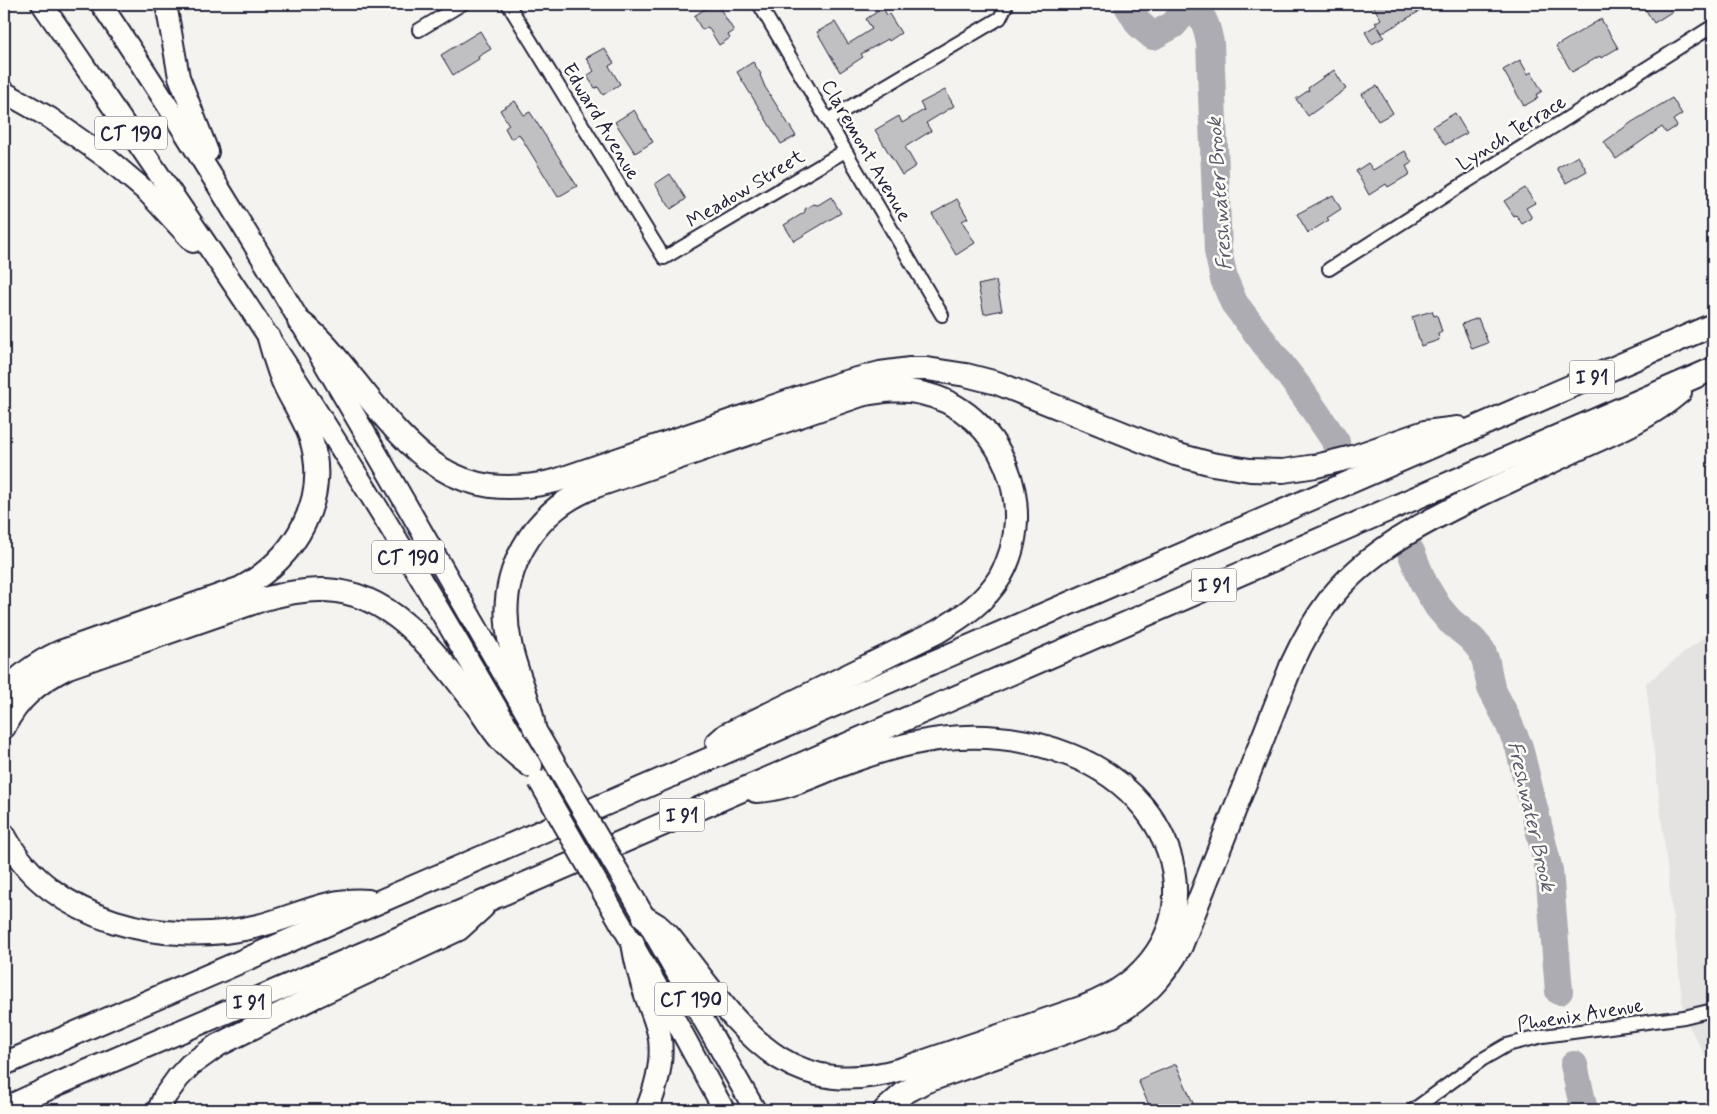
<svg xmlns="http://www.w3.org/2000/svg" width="1717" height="1114" font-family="Mynerve,sans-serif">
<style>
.built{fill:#e4e3e2}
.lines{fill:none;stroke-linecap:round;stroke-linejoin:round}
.river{stroke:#acacb2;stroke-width:28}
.building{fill:#c0bfc2;stroke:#22223b}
.minor-casing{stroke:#22223b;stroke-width:16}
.primary-casing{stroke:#22223b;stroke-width:24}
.motorway-casing{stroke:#22223b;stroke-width:26}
.minor{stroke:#fdfcf7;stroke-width:12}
.primary{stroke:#fdfcf7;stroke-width:20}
.motorway{stroke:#fdfcf7;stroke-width:22}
.primary-bridge-casing{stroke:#22223b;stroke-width:24;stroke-linecap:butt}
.primary-bridge{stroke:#fdfcf7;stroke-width:20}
.labels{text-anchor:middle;stroke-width:5;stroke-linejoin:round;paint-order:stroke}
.shield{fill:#fdfcf7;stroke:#646373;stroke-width:1}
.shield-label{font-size:19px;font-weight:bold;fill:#22223b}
.street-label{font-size:20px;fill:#22223b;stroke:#fdfcf7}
.water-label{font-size:21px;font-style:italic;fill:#59596b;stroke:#fdfcf7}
</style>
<rect width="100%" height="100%" fill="#f4f3ef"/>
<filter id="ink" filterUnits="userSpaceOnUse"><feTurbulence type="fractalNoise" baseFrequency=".02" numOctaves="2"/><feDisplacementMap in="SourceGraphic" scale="10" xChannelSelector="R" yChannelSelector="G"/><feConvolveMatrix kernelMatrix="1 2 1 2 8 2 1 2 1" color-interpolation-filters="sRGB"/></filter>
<g filter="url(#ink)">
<polygon class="built" points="1713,630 1713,1070 1684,1017 1646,683"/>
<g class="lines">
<g class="river">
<path d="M 1127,4 L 1139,24 L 1153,36 L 1173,25 L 1186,10 L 1194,8 C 1205,19 1207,28 1210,43 L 1218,251 L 1224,279 L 1234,303 L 1302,392 L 1336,442"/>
<polyline points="1411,552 1424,584 1438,607 1450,621 1472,639 1482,651 1486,662 1491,688 1505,715 1519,747 1549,870 1559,991"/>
<polyline points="1574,1065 1584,1110"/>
</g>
</g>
<g class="building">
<polygon points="713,4 717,4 734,31 728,35 730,38 719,45 708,27 702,30 694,16"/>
<polygon points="1372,4 1432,4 1382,33 1378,27 1384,37 1372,44 1365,32 1377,25 1375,23 1381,19"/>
<polygon points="1642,4 1684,4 1654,23"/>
<polygon points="883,8 887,15 889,14 901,33 889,41 888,39 861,54 863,57 840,72 817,32 835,22 848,44 872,29 866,19"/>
<polygon points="1601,19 1618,48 1601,58 1600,56 1572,72 1556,46"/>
<polygon points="480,31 491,49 478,57 479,59 453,75 441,55"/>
<polygon points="604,48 614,63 609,66 620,84 603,95 598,87 595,88 587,76 594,71 586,58"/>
<polygon points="1520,60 1528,74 1531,72 1542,91 1536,95 1538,98 1524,106 1503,70"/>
<polygon points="753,62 761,74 760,75 765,87 796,136 781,144 737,72"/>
<polygon points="1334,70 1346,89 1308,116 1296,99 1309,90 1308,88"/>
<polygon points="1377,86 1393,113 1378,121 1362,94"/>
<polygon points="945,90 954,106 926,123 931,131 905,147 916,166 902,175 875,130 899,116 902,123 924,110 920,103"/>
<polygon points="1672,98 1682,114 1673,120 1677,126 1666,133 1662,127 1616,159 1604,142 1632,122"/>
<polygon points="515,101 524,115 530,112 577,186 558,197 519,134 511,139 505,128 509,125 500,110"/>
<polygon points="634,110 653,142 635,153 615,122"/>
<polygon points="1455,113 1467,133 1445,145 1433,126"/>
<polygon points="1405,151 1412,163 1406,166 1410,174 1388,187 1386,184 1369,195 1356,171 1368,163 1373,170"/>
<polygon points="1578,156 1587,171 1566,183 1557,168"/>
<polygon points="670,174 686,199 671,209 655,184"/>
<polygon points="1525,188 1535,203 1526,208 1532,218 1522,224 1516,215 1514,216 1504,201"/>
<polygon points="1333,195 1341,209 1327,218 1329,220 1308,233 1297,214"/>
<polygon points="831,197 841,213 794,241 784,225 805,212 805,209 813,204 818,205"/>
<polygon points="957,199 968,218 962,221 975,243 956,255 932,214"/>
<polygon points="996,281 1002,310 984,314 978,285"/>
<polygon points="1432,311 1434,316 1437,315 1442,332 1438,334 1439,340 1421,346 1412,317"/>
<polygon points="1478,318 1488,343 1472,349 1462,324"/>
<polygon points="1176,1064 1196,1110 1151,1110 1138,1080"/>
</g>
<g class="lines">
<defs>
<g id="minor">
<polyline points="508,4 664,258 845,151"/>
<polyline points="759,4 942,315"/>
<polyline points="419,30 462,4"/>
<polyline points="828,120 1000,18 1007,4"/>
<polyline points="1329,269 1713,26"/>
<polyline points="1413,1110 1483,1059 1507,1045 1543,1036 1684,1017 1713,1010"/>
</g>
<g id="primary">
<path d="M 42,4 C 149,160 258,316 358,476 C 417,569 471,665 527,759"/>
<path d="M 101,4 C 267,251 410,514 560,772"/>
<polyline points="166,4 179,77 208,152"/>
<polyline points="4,92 50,118 108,159 147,192 193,242"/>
<polyline points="628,888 755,1110"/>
<polyline points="606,898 658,988 724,1110"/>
</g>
<g id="motorway">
<path d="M 299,321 C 322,338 338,360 356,382 C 413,454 455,505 555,481 L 842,383 L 880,373 L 910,369 L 927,369 L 966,375 L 997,383 L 1175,454 L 1212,464 L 1250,470 L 1283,471 L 1316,466 L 1353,457 L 1425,432 L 1458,428"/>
<path d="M 4,694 C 19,675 38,662 60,652 L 241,588 C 296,558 331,498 310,436 C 304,419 294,404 286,388 C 278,372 274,355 269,338"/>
<path d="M 4,727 C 18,698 40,681 68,667 L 264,599 C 284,594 304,589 325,590 C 392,592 435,652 473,701 C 483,714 491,729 502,741 C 510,750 520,758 531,766"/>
<path d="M 534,727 C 530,698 515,672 510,643 C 495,574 531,511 596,486 L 861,395 C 881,391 901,388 921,393 C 1002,410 1040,508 1000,577 C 985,602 962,617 937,632 L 726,735 L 717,743"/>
<path d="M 4,835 C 51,923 167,948 258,926 C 295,917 329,897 368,901"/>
<path d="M 644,917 L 657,925 L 668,935 C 736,1017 777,1106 902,1069 L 1084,1007 C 1220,955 1194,803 1070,755 C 994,725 923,735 849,762 C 818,773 789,790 756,791"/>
<path d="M 633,943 C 636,961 640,978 646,995 C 651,1010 658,1024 660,1039 C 663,1064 656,1088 647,1110"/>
<polyline points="4,1064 1713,325"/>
<polyline points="4,1109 60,1083 495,897 1713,369"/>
<polyline points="159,1110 165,1096 178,1078 190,1065 218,1045 316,996 459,929 482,908"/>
<path d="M 885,1110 L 904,1093 L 924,1082 L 1112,1016 C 1143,999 1164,977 1181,946 L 1292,664 C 1302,642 1315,619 1330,599 C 1369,550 1423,523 1478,496 C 1511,480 1545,465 1578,449 C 1614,433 1650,418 1680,392"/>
</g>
</defs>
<use href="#minor" class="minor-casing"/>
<use href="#primary" class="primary-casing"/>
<use href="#motorway" class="motorway-casing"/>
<use href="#minor" class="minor"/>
<use href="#primary" class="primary"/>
<use href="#motorway" class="motorway"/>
<defs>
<g id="primary-bridge">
<polyline points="560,772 628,888"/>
<polyline points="539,781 606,898"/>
</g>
</defs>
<use href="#primary-bridge" class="primary-bridge-casing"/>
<use href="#primary-bridge" class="primary-bridge"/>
</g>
</g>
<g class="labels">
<g class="shield">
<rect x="95" y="116.5" width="72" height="33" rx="4"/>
<rect x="1569.5" y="360.5" width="45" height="33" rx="4"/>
<rect x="372" y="540.5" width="72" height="33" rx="4"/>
<rect x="1191.5" y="568.5" width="45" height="33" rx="4"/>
<rect x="659.5" y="798.5" width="45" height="33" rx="4"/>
<rect x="655" y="982.5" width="72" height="33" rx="4"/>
<rect x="226.5" y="985.5" width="45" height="33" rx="4"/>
</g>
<g class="shield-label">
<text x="131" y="140">CT 190</text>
<text x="1592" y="384">I 91</text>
<text x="408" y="564">CT 190</text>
<text x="1214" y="592">I 91</text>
<text x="682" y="822">I 91</text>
<text x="691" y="1006">CT 190</text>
<text x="249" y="1009">I 91</text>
</g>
<g class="street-label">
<text transform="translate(602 121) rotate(59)" y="7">Edward Avenue</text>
<text transform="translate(1511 132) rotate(-32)" y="7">Lynch Terrace</text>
<text transform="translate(867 150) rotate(60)" y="7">Claremont Avenue</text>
<text transform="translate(745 188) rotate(-31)" y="7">Meadow Street</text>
<text transform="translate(1580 1014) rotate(-9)" y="7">Phoenix Avenue</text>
</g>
<g class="water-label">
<text transform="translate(1219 194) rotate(-94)" y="7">Freshwater Brook</text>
<text transform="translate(1532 816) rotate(77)" y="7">Freshwater Brook</text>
</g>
</g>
<rect width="1717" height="1114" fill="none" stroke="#fdfcf7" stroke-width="20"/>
<rect x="10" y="10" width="1697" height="1094" fill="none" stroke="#22223b" stroke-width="2" filter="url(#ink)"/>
</svg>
